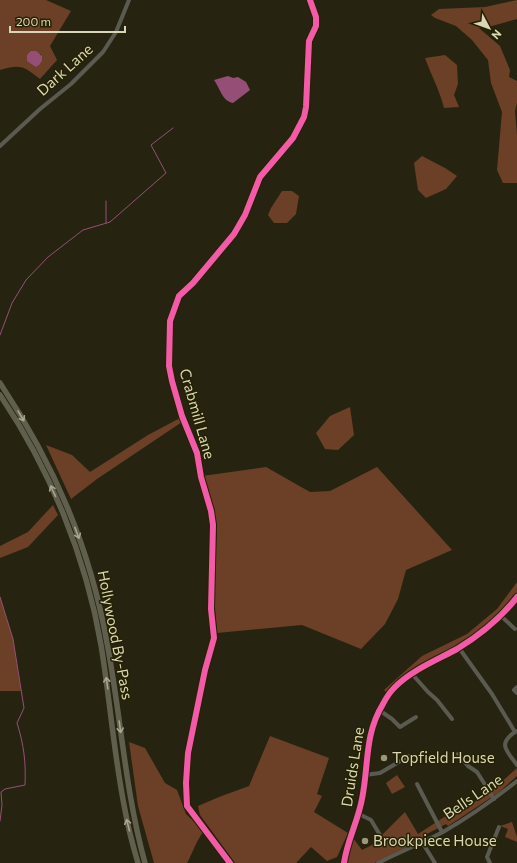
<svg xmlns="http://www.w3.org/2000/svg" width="517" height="863" font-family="Commissioner,sans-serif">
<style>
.green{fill:#6c3f27;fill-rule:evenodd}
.water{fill:#954f76}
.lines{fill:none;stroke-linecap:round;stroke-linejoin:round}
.stream{stroke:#954f76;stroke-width:1}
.minor{stroke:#5b5a50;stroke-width:4}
.highway{stroke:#605f4d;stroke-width:5.5}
.cycleway-casing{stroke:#252201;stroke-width:8}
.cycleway{stroke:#f35aa7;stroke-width:6}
.oneway{stroke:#a8a68c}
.poi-dot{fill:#9a987c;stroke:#252201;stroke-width:1.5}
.labels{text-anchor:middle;stroke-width:3;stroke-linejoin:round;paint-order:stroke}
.street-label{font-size:15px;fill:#d8d6b6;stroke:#252201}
.poi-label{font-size:15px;fill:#d8d6b6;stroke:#252201;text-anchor:start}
</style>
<rect width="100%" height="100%" fill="#262411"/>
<g class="green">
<path d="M 0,0 L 46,0 L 71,11 L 50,46 L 57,60 L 40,79 C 23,66 22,64 0,70 ZM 41,54 L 42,61 L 36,67 L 27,55 Z"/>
<polygon points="517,0 517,19 492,26 479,28 500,46 510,70 509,77 517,81 517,103 515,111 517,135 517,183 503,183 497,170 502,112 491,83 488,60 472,40 456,26 435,18 431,15 439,9 485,7"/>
<path d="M 445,55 L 457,65 L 458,84 L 454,95 L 459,107 L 444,108 C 440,91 431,75 425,58 Z"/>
<polygon points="422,156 445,168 457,176 446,189 426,198 418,190 414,163"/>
<polygon points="282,191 292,191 299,196 296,214 287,223 274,223 268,215 271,208"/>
<polygon points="350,407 354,435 338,450 325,449 316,433 330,416"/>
<polygon points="180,418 182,422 97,479 71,499 46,445 72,455 90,472 148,435"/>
<polygon points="266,467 310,492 330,491 377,467 452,550 406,570 398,599 385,624 361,649 302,625 217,633 214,596 217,526 214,511 202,476"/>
<polygon points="53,505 58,515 28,547 0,558 0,546 28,532"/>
<polygon points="517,582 517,594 499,615 476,634 408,674 387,693 384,690 422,656 467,634 497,609"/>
<polygon points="0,597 13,639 21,691 0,691"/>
<polygon points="270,736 329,758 317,794 322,796 314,812 348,833 337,857 327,861 311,847 296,863 235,863 200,815 198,806 219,797 249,786"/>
<path d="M 129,742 L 145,748 L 165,783 L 177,790 L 186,814 L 204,831 C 196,841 193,852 187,863 L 154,863 L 138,806 Z"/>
<polygon points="517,768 517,776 498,793 448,826 446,824 423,836 424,839 374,863 347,863 353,838 362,850 372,845 405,812 418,834 455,810 456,812 487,795"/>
<polygon points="397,775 405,787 392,794 386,783"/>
<polygon points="512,822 517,837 517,842 505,837 508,829 500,826"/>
</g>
<g class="water">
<polygon points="31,51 36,51 42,56 42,61 39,65 36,67 27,61 27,55"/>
<path d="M 228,76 L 233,78 L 238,77 L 246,82 L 250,90 L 233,103 C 222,101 220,88 214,80 Z"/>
</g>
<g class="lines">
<g class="stream">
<polyline points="106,223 106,201"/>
<polyline points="0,335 12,303 26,280 48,257 83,230 110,222 166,173 151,145 173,128"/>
<path d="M 0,597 L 13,639 L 24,708 L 17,723 C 24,745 26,763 25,785 L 5,789 L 1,792 L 2,805 L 0,821"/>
</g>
<g class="minor">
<polyline points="0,146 40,109 71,84 103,52 116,32 129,0"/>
<polyline points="501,616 515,629"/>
<polyline points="459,648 492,694 515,732 517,731"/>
<polyline points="412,674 428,692 437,700 452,719"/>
<polyline points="517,687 514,690 517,693"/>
<polyline points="379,710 392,719 400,727 416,717"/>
<path d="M 515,732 C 497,744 507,751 517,765"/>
<polyline points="458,754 468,766 477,772 494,799"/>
<polyline points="365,775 380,773 409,756"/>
<polyline points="417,784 442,832"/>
<polyline points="359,814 371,820 380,835"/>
<polyline points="422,842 435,863"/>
<polyline points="230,863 187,806 186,783 188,753 205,670 214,638 211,609 213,525 211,511 201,477 197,453 182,416 172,381 169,366 170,321 179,296 193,283 234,234 245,215 260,177 293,138 304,117 306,107 309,41 316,26 316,17 310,0"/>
<path d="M 344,863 C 347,841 358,821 362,799 C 369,765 364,735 383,704 C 386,698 390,692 395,687 C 412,670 437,660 457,649 C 480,635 501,618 517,597"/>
<path d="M 378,863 C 400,852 422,843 443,832 C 469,817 493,800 517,781"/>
<polyline points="490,863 487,857 499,827"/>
</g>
<g class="highway">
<path d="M 0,383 C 54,464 90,547 107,643 C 121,716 125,791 145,863"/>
<path d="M 0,395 C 50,469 86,557 101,645 C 110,700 114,756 125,810 C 128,828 133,846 138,863"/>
</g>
<defs>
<g id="cycleway">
<polyline points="230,863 187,806 186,783 188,753 205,670 214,638 211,609 213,525 211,511 201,477 197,453 182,416 172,381 169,366 170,321 179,296 193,283 234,234 245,215 260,177 293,138 304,117 306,107 309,41 316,26 316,17 310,0"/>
<path d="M 344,863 C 347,841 358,821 362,799 C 369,765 364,735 383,704 C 386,698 390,692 395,687 C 412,670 437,660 457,649 C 480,635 501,618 517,597"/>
</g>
</defs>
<use href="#cycleway" class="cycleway-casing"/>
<use href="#cycleway" class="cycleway"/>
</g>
<defs><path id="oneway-shaft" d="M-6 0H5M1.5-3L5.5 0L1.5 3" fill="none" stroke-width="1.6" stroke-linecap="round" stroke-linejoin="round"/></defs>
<g class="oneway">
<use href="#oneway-shaft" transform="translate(21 416) rotate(59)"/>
<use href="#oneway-shaft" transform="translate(53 491) rotate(-115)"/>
<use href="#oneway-shaft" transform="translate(77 533) rotate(70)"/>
<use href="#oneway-shaft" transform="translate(107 683) rotate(-98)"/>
<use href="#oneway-shaft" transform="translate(120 727) rotate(82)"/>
<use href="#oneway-shaft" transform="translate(128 825) rotate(-104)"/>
</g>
<g class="poi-dot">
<circle cx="384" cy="758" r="4"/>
<circle cx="365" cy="841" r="4"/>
</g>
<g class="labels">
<g class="street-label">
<text transform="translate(65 70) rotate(-42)" y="5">Dark Lane</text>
<text transform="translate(197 414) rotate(74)" y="5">Crabmill Lane</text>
<text transform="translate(115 635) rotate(79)" y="5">Hollywood By-Pass</text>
<text transform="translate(353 767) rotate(-81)" y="5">Druids Lane</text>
<text transform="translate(473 797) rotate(-34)" y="5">Bells Lane</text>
</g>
<g class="poi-label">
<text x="392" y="763">Topfield House</text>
<text x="373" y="846">Brookpiece House</text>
</g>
</g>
<g transform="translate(489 28) rotate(131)" stroke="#252201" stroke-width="3" paint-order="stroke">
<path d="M0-3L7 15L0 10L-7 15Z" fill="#d8d6b6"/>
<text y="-6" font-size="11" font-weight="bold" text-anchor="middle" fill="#d8d6b6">N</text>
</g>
<path d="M10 26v6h115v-6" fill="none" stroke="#d8d6b6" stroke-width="2"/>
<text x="16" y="26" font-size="12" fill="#d8d6b6" stroke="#252201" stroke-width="3" paint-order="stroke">200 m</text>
</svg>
